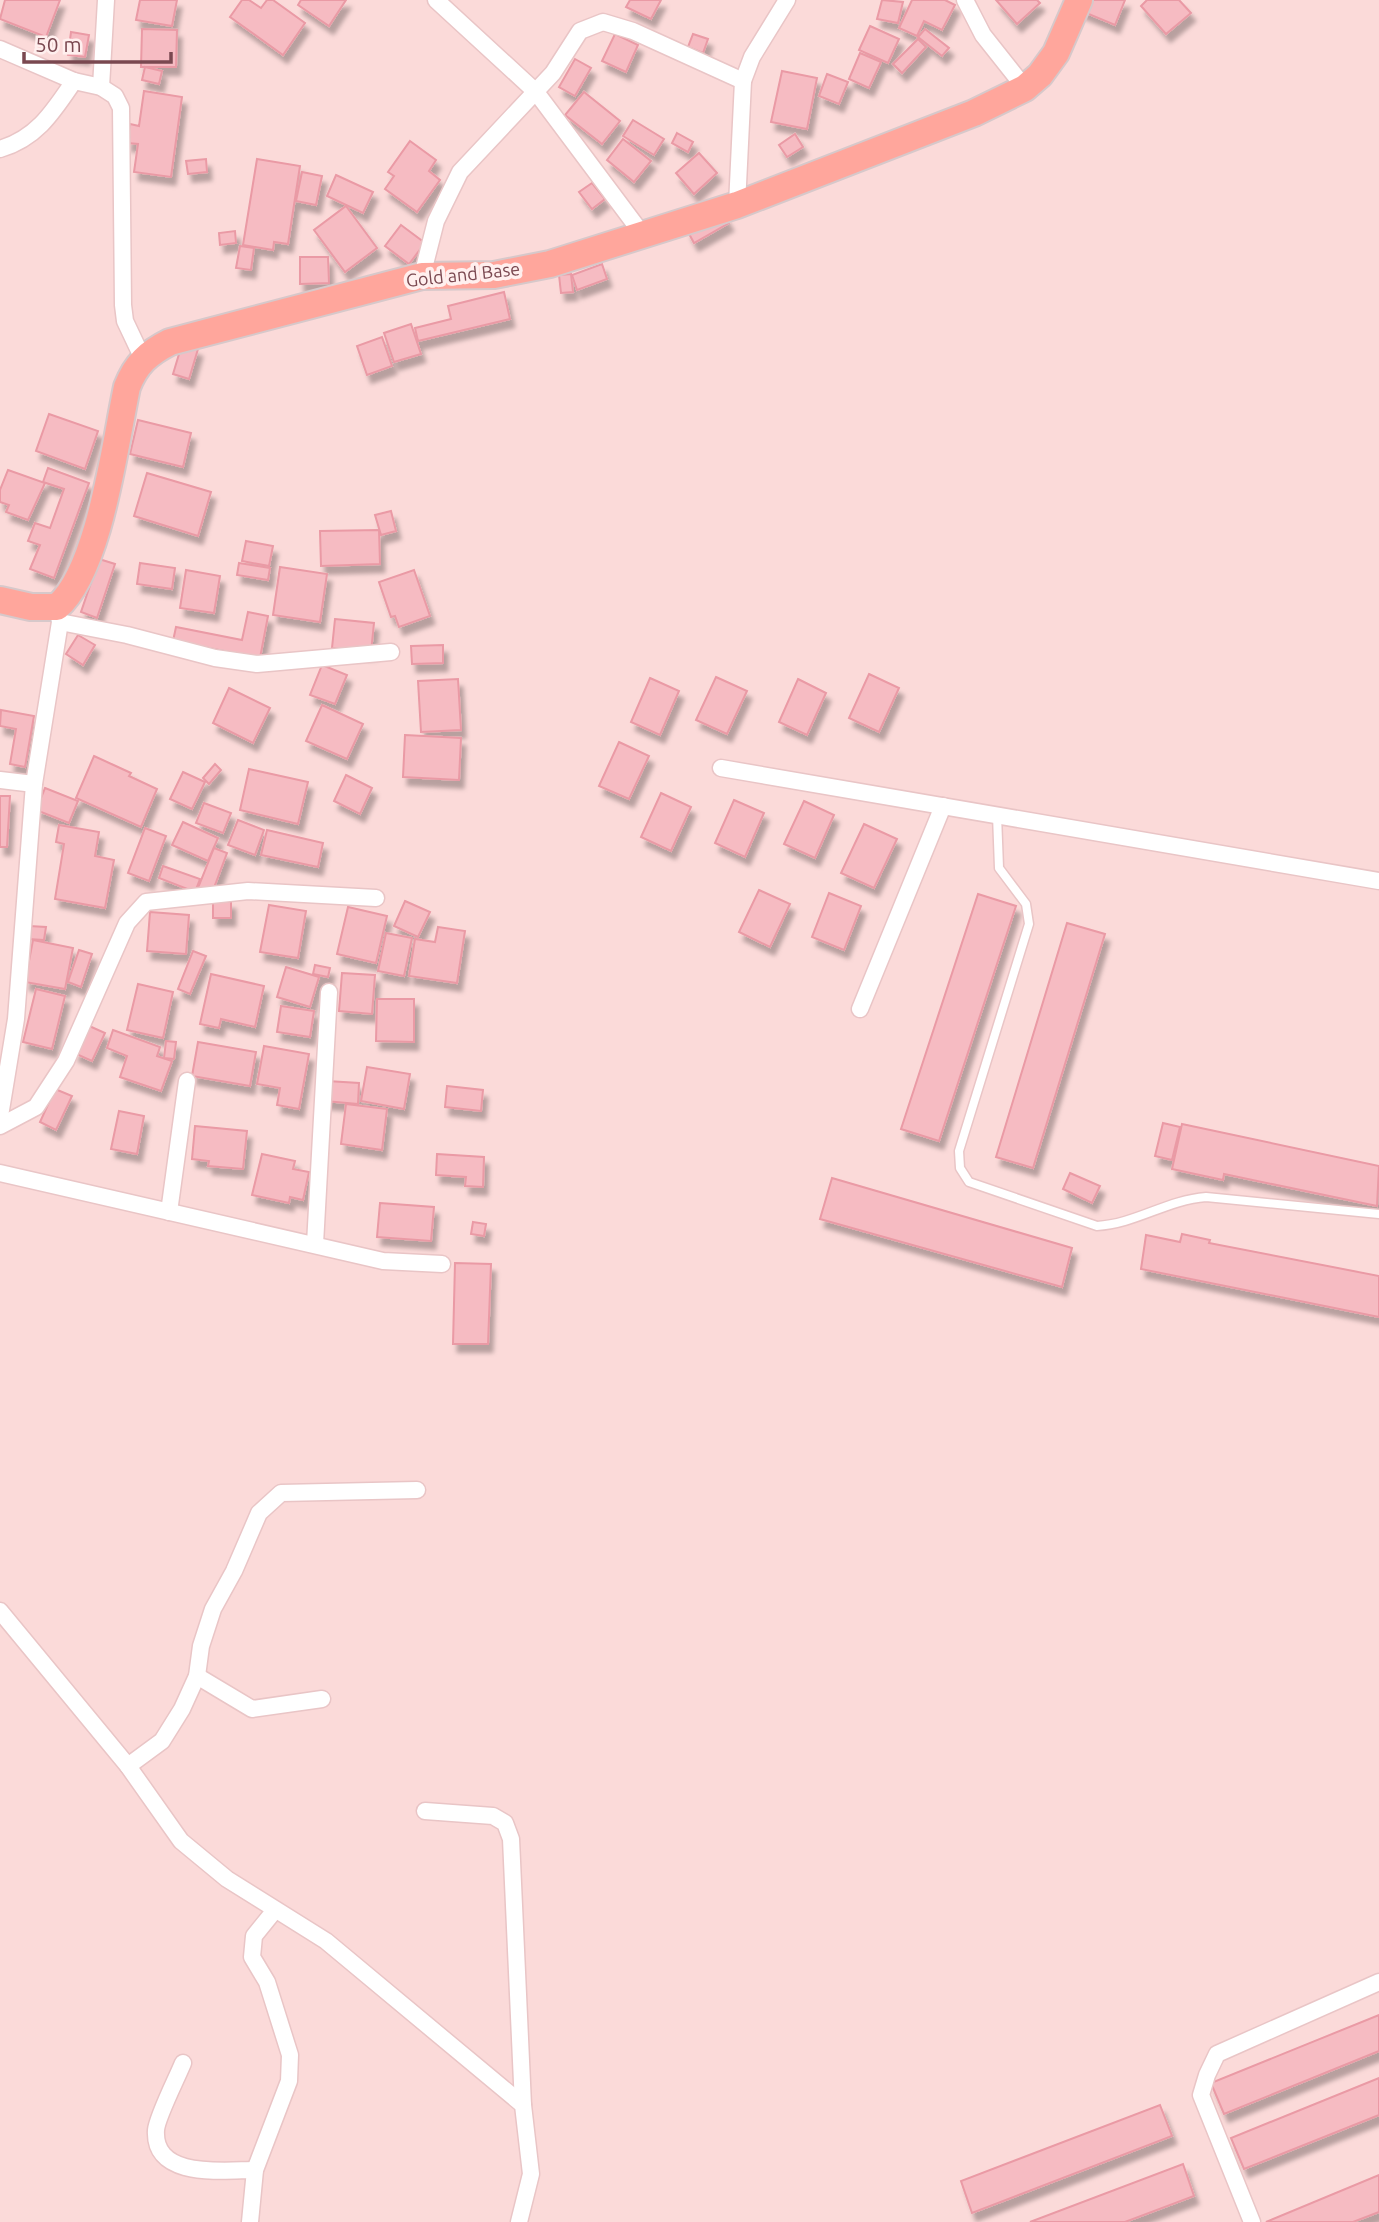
<svg xmlns="http://www.w3.org/2000/svg" width="1379" height="2222" font-family="Ubuntu,sans-serif">
<style>
.residential{fill:#fbdad9}
.building{fill:#f6bbc2;stroke:#ea9aa5;stroke-width:2;filter:url(#shadow)}
.lines{fill:none;stroke-linecap:round;stroke-linejoin:round}
.lane-casing{stroke:#e9c5c6;stroke-width:11}
.street-casing{stroke:#e9c5c6;stroke-width:19}
.primary-casing{stroke:#d7c8ca;stroke-width:30}
.lane{stroke:#fff;stroke-width:8}
.street{stroke:#fff;stroke-width:16}
.primary{stroke:#ffa69c;stroke-width:26}
.labels{text-anchor:middle;stroke-width:7;stroke-linejoin:round;paint-order:stroke}
.street-label{font-size:18px;fill:#7a4850;stroke:#ffefee}
</style>
<defs>
<filter id="shadow"><feDropShadow dx="4.5" dy="8" stdDeviation="2" flood-color="#0004"/></filter>
</defs>
<rect width="100%" height="100%" fill="#fee8e6"/>
<rect class="residential" x="0" y="0" width="1379" height="2222"/>
<g class="building">
<polygon points="5,0 60,0 46,37 0,19"/>
<polygon points="140,0 177,0 172,26 136,20"/>
<polygon points="242,0 249,0 261,8 267,0 273,0 305,23 283,55 230,17"/>
<polygon points="301,0 346,0 329,26 298,5"/>
<polygon points="630,0 661,0 651,19 626,7"/>
<polygon points="882,0 903,2 898,23 877,19"/>
<polygon points="912,0 945,0 955,5 942,30 924,21 917,36 899,28"/>
<polygon points="996,0 1037,0 1040,3 1017,24"/>
<polygon points="1083,0 1125,0 1115,25 1079,10"/>
<polygon points="1147,0 1179,0 1191,13 1166,34 1141,6"/>
<polygon points="870,26 899,39 888,63 859,50"/>
<polygon points="142,29 177,30 176,67 141,67"/>
<polygon points="925,29 949,48 942,56 918,37"/>
<polygon points="71,32 89,35 85,57 68,55"/>
<polygon points="615,34 638,45 626,72 602,61"/>
<polygon points="693,34 708,39 703,53 688,47"/>
<polygon points="918,39 926,47 902,73 893,64"/>
<polygon points="860,53 881,62 869,88 849,79"/>
<polygon points="575,59 591,68 575,96 559,87"/>
<polygon points="145,67 162,71 159,84 142,80"/>
<polygon points="782,71 817,78 807,129 771,122"/>
<polygon points="827,74 848,82 839,104 819,96"/>
<polygon points="144,91 182,97 171,177 134,172 138,144 127,143 130,124 139,126"/>
<polygon points="584,92 620,121 602,144 565,115"/>
<polygon points="633,120 664,139 654,155 623,136"/>
<polygon points="677,133 693,142 688,152 672,143"/>
<polygon points="795,134 803,147 787,157 779,145"/>
<polygon points="623,139 651,161 634,182 607,160"/>
<polygon points="410,141 436,160 429,171 440,180 417,212 385,189 394,176 388,172"/>
<polygon points="699,153 717,173 694,194 676,173"/>
<polygon points="206,159 207,172 188,174 186,161"/>
<polygon points="257,159 300,166 288,244 274,242 273,250 243,245"/>
<polygon points="302,172 322,176 316,205 296,201"/>
<polygon points="336,175 373,192 363,213 327,196"/>
<polygon points="592,183 605,199 592,209 579,192"/>
<polygon points="346,206 377,248 345,272 314,230"/>
<polygon points="721,210 729,223 694,243 687,230"/>
<polygon points="401,225 425,243 409,264 385,246"/>
<polygon points="235,231 236,243 220,245 219,233"/>
<polygon points="240,246 254,248 251,270 236,268"/>
<polygon points="300,257 328,257 329,283 300,284"/>
<polygon points="602,264 607,279 577,290 572,275"/>
<polygon points="571,274 573,292 561,293 559,275"/>
<polygon points="504,292 510,319 418,341 415,328 451,319 448,306"/>
<polygon points="411,324 421,354 394,362 384,333"/>
<polygon points="382,337 392,366 367,375 357,346"/>
<polygon points="182,344 198,349 189,379 173,374"/>
<polygon points="49,414 98,431 85,469 36,451"/>
<polygon points="138,420 191,433 183,467 130,454"/>
<polygon points="48,468 89,483 54,578 30,569 40,545 28,541 35,523 50,528 64,489 43,482"/>
<polygon points="8,470 45,483 28,520 6,512 9,505 0,502 0,490"/>
<polygon points="147,473 211,492 198,536 134,516"/>
<polygon points="391,511 396,531 381,535 375,515"/>
<polygon points="379,530 380,564 321,566 320,531"/>
<polygon points="246,541 273,546 269,566 242,561"/>
<polygon points="99,559 115,564 97,618 81,612"/>
<polygon points="140,563 175,568 172,589 137,584"/>
<polygon points="239,563 270,568 268,580 237,575"/>
<polygon points="280,567 327,574 320,622 273,615"/>
<polygon points="186,570 220,576 214,613 180,608"/>
<polygon points="414,570 430,616 399,627 395,616 391,617 379,582"/>
<polygon points="248,612 268,616 260,658 173,641 176,627 242,640"/>
<polygon points="335,619 374,623 371,652 332,648"/>
<polygon points="78,635 95,645 83,665 66,654"/>
<polygon points="443,645 443,663 412,664 411,646"/>
<polygon points="322,665 347,675 335,704 310,695"/>
<polygon points="869,674 899,688 879,732 849,718"/>
<polygon points="716,677 747,691 727,734 696,720"/>
<polygon points="650,678 679,691 660,735 631,722"/>
<polygon points="458,679 461,730 421,732 418,681"/>
<polygon points="798,679 826,693 807,735 779,722"/>
<polygon points="229,688 270,708 253,743 213,723"/>
<polygon points="322,705 363,724 347,759 306,741"/>
<polygon points="1,710 34,716 25,767 10,764 16,729 0,726"/>
<polygon points="405,735 461,738 459,780 403,777"/>
<polygon points="619,742 649,756 629,799 599,786"/>
<polygon points="94,756 131,773 129,776 157,789 141,827 76,798"/>
<polygon points="215,764 221,770 209,784 203,778"/>
<polygon points="249,769 308,782 298,824 240,810"/>
<polygon points="183,772 205,782 192,809 170,799"/>
<polygon points="346,775 372,788 360,814 334,801"/>
<polygon points="45,788 78,801 69,823 36,810"/>
<polygon points="661,793 691,807 671,851 641,837"/>
<polygon points="0,796 10,796 7,847 0,847"/>
<polygon points="734,800 764,813 745,857 715,843"/>
<polygon points="804,801 834,815 815,858 784,844"/>
<polygon points="204,803 231,813 223,833 196,823"/>
<polygon points="238,820 264,830 255,855 228,845"/>
<polygon points="183,822 218,838 208,861 172,845"/>
<polygon points="864,824 897,839 874,888 841,873"/>
<polygon points="59,825 99,832 95,856 114,860 105,908 55,899 64,844 56,842"/>
<polygon points="145,828 166,836 149,881 128,873"/>
<polygon points="267,830 323,843 318,867 261,855"/>
<polygon points="214,848 227,853 212,893 198,888"/>
<polygon points="163,866 200,879 195,892 159,878"/>
<polygon points="759,890 790,904 770,947 739,932"/>
<polygon points="829,893 861,906 844,950 812,937"/>
<polygon points="978,894 1016,906 939,1141 901,1129"/>
<polygon points="231,901 231,918 213,918 213,902"/>
<polygon points="405,901 430,912 418,937 394,926"/>
<polygon points="269,905 306,911 298,958 260,952"/>
<polygon points="348,907 387,916 376,963 337,954"/>
<polygon points="150,912 189,915 186,954 147,951"/>
<polygon points="1067,923 1105,934 1033,1168 996,1157"/>
<polygon points="29,926 46,927 44,940 28,939"/>
<polygon points="438,927 465,931 457,983 409,976 415,939 435,942"/>
<polygon points="386,933 412,938 404,976 378,971"/>
<polygon points="33,940 73,948 65,989 25,982"/>
<polygon points="79,950 92,954 81,987 68,982"/>
<polygon points="193,951 206,956 190,994 178,989"/>
<polygon points="315,965 330,968 328,977 313,974"/>
<polygon points="286,967 319,977 310,1007 277,997"/>
<polygon points="342,973 375,975 372,1014 339,1011"/>
<polygon points="211,974 264,986 255,1027 221,1019 219,1028 200,1024"/>
<polygon points="138,984 173,992 163,1038 127,1030"/>
<polygon points="36,989 65,996 52,1049 23,1042"/>
<polygon points="377,999 414,999 414,1042 376,1041"/>
<polygon points="281,1006 314,1011 310,1037 277,1032"/>
<polygon points="87,1025 105,1033 92,1061 74,1053"/>
<polygon points="113,1030 160,1047 157,1056 172,1061 161,1091 120,1077 127,1056 107,1048"/>
<polygon points="166,1041 176,1042 174,1059 164,1058"/>
<polygon points="198,1042 256,1052 250,1086 192,1076"/>
<polygon points="264,1046 309,1054 299,1109 277,1105 280,1088 257,1084"/>
<polygon points="367,1067 410,1074 404,1109 361,1101"/>
<polygon points="327,1081 359,1083 358,1104 325,1101"/>
<polygon points="447,1086 483,1090 481,1111 445,1107"/>
<polygon points="55,1089 72,1096 56,1130 40,1122"/>
<polygon points="346,1104 387,1109 382,1150 341,1144"/>
<polygon points="119,1111 144,1116 137,1154 111,1149"/>
<polygon points="1163,1123 1180,1127 1172,1160 1155,1156"/>
<polygon points="1182,1124 1379,1166 1377,1206 1224,1174 1223,1180 1172,1169"/>
<polygon points="195,1126 247,1131 243,1169 208,1166 209,1161 192,1159"/>
<polygon points="262,1154 295,1161 293,1169 309,1172 303,1200 290,1197 289,1203 252,1195"/>
<polygon points="437,1154 484,1157 483,1187 465,1186 466,1177 436,1175"/>
<polygon points="1070,1173 1100,1186 1092,1203 1063,1189"/>
<polygon points="832,1178 1072,1248 1062,1287 820,1219"/>
<polygon points="380,1203 434,1207 431,1241 377,1237"/>
<polygon points="473,1222 486,1224 484,1236 471,1234"/>
<polygon points="1182,1234 1210,1240 1209,1243 1379,1276 1379,1317 1141,1269 1146,1235 1180,1242"/>
<polygon points="455,1263 491,1264 488,1344 453,1344"/>
<polygon points="1379,2015 1379,2051 1224,2114 1211,2083"/>
<polygon points="1379,2078 1379,2115 1244,2169 1231,2138"/>
<polygon points="1160,2105 1172,2136 972,2213 961,2181"/>
<polygon points="1183,2164 1194,2196 1125,2222 1030,2222"/>
<polygon points="1379,2175 1379,2212 1353,2222 1266,2222"/>
</g>
<g class="lines">
<defs>
<path id="lane" d="M 997,815 L 999,868 L 1026,904 L 1029,924 L 959,1151 L 960,1168 L 969,1182 L 1097,1226 C 1135,1224 1167,1200 1206,1197 L 1379,1214"/>
<g id="street">
<polyline points="436,0 536,92 643,235"/>
<polyline points="965,0 983,35 1025,88"/>
<polyline points="0,49 74,81 101,87 115,96 121,108 123,305 125,321 143,359"/>
<polyline points="101,87 106,0"/>
<path d="M 0,149 C 37,138 53,112 74,81"/>
<polyline points="737,205 743,81 752,57 787,0"/>
<polyline points="422,276 436,221 460,172 553,73 580,31 603,22 633,31 743,81"/>
<polyline points="60,622 127,635 215,658 257,664 391,652"/>
<polyline points="721,768 1379,881"/>
<polyline points="0,780 34,784"/>
<polyline points="860,1009 943,806"/>
<polyline points="0,1116 16,1019 34,784 60,622 57,607"/>
<polyline points="0,1126 36,1107 66,1061 127,923 146,902 248,891 376,898"/>
<polyline points="0,1173 383,1261 442,1264"/>
<polyline points="169,1212 187,1081"/>
<polyline points="315,1244 329,992"/>
<polyline points="0,1611 128,1766 181,1841 227,1879 326,1941 523,2105 531,2174 519,2222"/>
<polyline points="197,1676 252,1709 322,1699"/>
<polyline points="128,1766 162,1741 182,1709 197,1676 201,1646 213,1609 234,1571 259,1513 281,1493 417,1490"/>
<polyline points="425,1811 493,1816 505,1823 511,1839 523,2105"/>
<path d="M 183,2063 C 177,2078 157,2117 156,2130 C 153,2180 225,2170 255,2170"/>
<polyline points="250,2222 255,2170 289,2081 290,2055 267,1982 252,1957 254,1936 275,1910"/>
<polyline points="1252,2222 1201,2095 1207,2075 1217,2054 1379,1982"/>
</g>
<path id="primary" d="M 0,600 L 31,607 L 57,607 C 100,570 115,443 127,387 C 136,364 148,353 170,342 L 422,276 L 494,275 L 550,264 L 737,205 L 974,113 L 1025,88 L 1040,75 L 1056,53 L 1079,0"/>
</defs>
<use href="#lane" class="lane-casing"/>
<use href="#street" class="street-casing"/>
<use href="#primary" class="primary-casing"/>
<use href="#lane" class="lane"/>
<use href="#street" class="street"/>
<use href="#primary" class="primary"/>
</g>
<g class="labels">
<g class="street-label">
<text transform="translate(463 275) rotate(-6)" y="6">Gold and Base</text>
</g>
</g>
<path d="M24 52v10h147v-10" fill="none" stroke="#7a4850" stroke-width="3.5"/>
<text x="35" y="52" font-size="21" fill="#7a4850" stroke="#ffefee" stroke-width="5" paint-order="stroke">50 m</text>
</svg>
